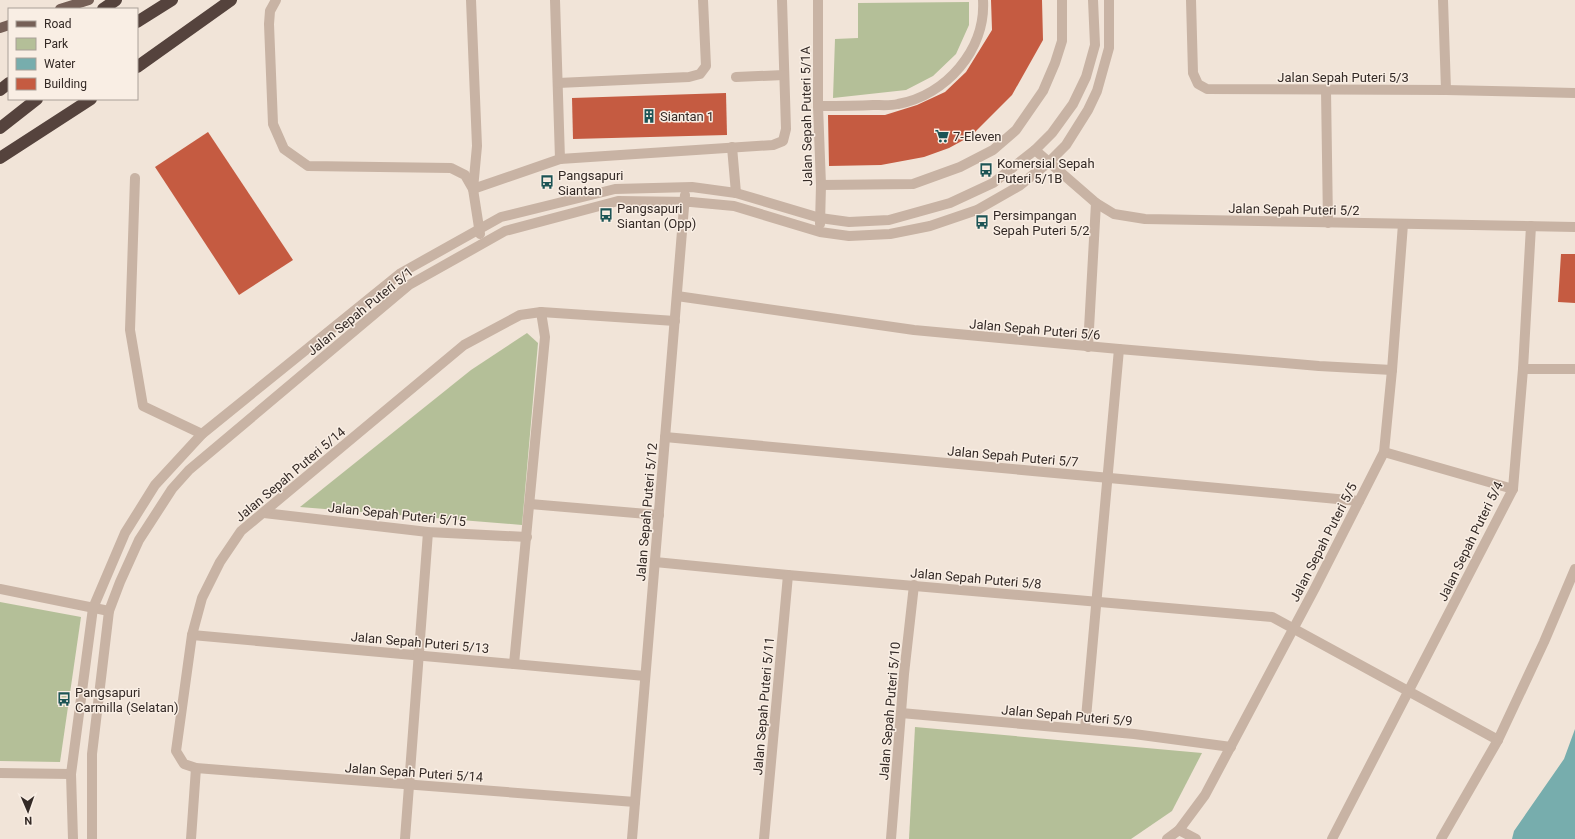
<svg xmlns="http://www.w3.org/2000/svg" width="1575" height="839" font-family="Roboto,sans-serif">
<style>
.green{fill:#b4bf98}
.water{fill:#77adad}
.building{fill:#c55b41}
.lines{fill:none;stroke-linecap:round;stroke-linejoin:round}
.minor{stroke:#c8b3a4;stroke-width:10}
.major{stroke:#766057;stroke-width:10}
.highway{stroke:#55433d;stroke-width:12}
.labels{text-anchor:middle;stroke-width:3;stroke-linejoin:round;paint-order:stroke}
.street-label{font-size:13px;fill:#342a26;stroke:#f9eee4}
.poi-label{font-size:13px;fill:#342a26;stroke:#f9eee4;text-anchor:start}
</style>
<rect width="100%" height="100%" fill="#f1e4d8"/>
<g class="green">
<polygon points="969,2 969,25 956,54 933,76 906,90 833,98 835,39 858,38 858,3"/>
<polygon points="527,333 538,343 522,525 300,507 471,370"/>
<polygon points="0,602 81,617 60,762 0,761"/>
<polygon points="915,727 1202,753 1172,811 1131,839 909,839"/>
</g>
<polygon class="water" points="1575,729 1575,839 1512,839 1514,831 1564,759"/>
<g class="building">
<polygon points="991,0 1042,0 1043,40 1012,95 971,136 949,148 924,157 881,165 829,166 828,115 885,115 917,105 945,92 966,72 992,30"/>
<polygon points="726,93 727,135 573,139 572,98"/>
<polygon points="208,132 293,260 239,295 155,167"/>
<polygon points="1561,254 1575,254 1575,303 1558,302"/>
</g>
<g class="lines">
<g class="minor">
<polyline points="276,0 270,11 269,24 273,124 284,149 308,166 451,168 465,175 473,189 480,234"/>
<polyline points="471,0 477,146 473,189 560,159 773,145 783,141 786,129 782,0"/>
<polyline points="555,0 560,159"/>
<polyline points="818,0 818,106 821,185 820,224"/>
<polyline points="1191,0 1193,73 1198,84 1207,89 1446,90 1575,93"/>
<polyline points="1443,0 1446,90"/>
<polyline points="736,77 784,75"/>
<polyline points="558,83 689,77 700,74 706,66 703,0"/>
<polyline points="1326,90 1328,223"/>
<path d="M 818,106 C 837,106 855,106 873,105 C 881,105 890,106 898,104 C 946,95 986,50 983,0"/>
<polyline points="732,147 736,193"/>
<polyline points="1035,150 1096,203 1114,214 1145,219 1575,227"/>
<polyline points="135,178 130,330 143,406 202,434"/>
<polyline points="821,185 913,184 960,167 993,150 1016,130 1043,91 1055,63 1062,41 1062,0"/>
<polyline points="677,296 914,330 1119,349 1319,366 1392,370"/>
<polyline points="541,312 675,321"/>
<polyline points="1088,347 1096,203"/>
<polyline points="1523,369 1575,369"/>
<polyline points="665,437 1359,501"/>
<polyline points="1384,452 1513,489"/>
<polyline points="530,504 659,515"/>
<polyline points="264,513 428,532 527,537"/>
<polyline points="655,562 788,575 1272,617 1498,740"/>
<polyline points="0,589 109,611"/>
<polyline points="192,635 645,676"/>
<polyline points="514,664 545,337 541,312 520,315 464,345 241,531 220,562 202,598 192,635 176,751 184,764 196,768 635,802"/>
<polyline points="901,713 1134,734 1231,747"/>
<polyline points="1085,729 1119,349"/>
<polyline points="0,773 71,774"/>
<polyline points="1179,830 1196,839"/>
<polyline points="73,839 71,774 93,608 125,533 155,485 202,434 401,273 501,217 615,189 692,187 736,193 820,218 849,222 889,220 950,203 993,183 1035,150 1052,133 1073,104 1086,77 1095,45 1093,0"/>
<polyline points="92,839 92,754 109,611 120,582 139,540 172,489 189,470 409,285 505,231 618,201 691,202 734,206 820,232 849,236 890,234 930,226 977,210 1019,186 1049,162 1066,145 1088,110 1097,91 1109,48 1109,0"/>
<polyline points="191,839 196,768"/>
<polyline points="405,839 428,532"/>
<polyline points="632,839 685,195"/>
<polyline points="764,839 788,575"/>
<polyline points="891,839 904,674 914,585"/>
<polyline points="1167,839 1179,830 1205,795 1315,588 1384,452 1392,370 1403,224"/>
<polyline points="1332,839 1513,489 1523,369 1531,226"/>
<polyline points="1441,839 1498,740 1544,642 1575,569"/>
</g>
<g class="major">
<polyline points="60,9 89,0"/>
<polyline points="0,28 9,25"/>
</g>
<g class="highway">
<polyline points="103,9 116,0"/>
<polyline points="137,22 172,0"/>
<polyline points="137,67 231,0"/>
<polyline points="0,90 9,83"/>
<polyline points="0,128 37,99"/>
<polyline points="0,158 91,99"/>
</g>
</g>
<defs>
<symbol id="building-bare" viewBox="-9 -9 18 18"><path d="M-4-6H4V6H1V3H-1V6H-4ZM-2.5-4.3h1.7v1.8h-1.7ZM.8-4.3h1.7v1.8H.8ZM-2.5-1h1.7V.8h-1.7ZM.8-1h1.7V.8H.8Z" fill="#1c5455" stroke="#f9eee4" stroke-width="2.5" paint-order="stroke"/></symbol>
<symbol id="supermarket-bare" viewBox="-9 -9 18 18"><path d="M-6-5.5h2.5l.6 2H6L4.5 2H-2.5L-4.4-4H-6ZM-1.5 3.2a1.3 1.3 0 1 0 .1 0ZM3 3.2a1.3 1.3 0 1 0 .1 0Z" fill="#1c5455" stroke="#f9eee4" stroke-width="2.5" paint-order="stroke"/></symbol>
<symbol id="bus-bare" viewBox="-9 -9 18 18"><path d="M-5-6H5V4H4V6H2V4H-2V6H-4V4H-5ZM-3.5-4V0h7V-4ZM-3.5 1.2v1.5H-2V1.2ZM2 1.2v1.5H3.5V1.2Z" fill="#1c5455" stroke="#f9eee4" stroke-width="2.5" paint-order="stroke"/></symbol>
</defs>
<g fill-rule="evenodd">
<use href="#building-bare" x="639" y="106" width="20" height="20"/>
<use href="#supermarket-bare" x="932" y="126" width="20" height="20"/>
<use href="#bus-bare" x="976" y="160" width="20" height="20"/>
<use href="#bus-bare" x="537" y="172" width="20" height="20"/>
<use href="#bus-bare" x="596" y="205" width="20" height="20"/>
<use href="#bus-bare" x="972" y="212" width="20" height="20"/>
<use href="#bus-bare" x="54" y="689" width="20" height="20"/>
</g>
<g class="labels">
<g class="street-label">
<text x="1343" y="82">Jalan Sepah Puteri 5/3</text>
<text transform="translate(806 116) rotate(-91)" y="5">Jalan Sepah Puteri 5/1A</text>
<text transform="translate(1294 209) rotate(1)" y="5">Jalan Sepah Puteri 5/2</text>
<text transform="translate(360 311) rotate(-39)" y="5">Jalan Sepah Puteri 5/1</text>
<text transform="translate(1035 329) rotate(5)" y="5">Jalan Sepah Puteri 5/6</text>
<text transform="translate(1013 456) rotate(5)" y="5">Jalan Sepah Puteri 5/7</text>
<text transform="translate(290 474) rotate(-40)" y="5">Jalan Sepah Puteri 5/14</text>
<text transform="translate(646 512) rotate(-85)" y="5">Jalan Sepah Puteri 5/12</text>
<text transform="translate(397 514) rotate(6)" y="5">Jalan Sepah Puteri 5/15</text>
<text transform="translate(1470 541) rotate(-64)" y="5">Jalan Sepah Puteri 5/4</text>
<text transform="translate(1323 542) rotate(-63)" y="5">Jalan Sepah Puteri 5/5</text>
<text transform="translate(976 578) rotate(5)" y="5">Jalan Sepah Puteri 5/8</text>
<text transform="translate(420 642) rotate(5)" y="5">Jalan Sepah Puteri 5/13</text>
<text transform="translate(763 706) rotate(-85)" y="5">Jalan Sepah Puteri 5/11</text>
<text transform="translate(889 711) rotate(-85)" y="5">Jalan Sepah Puteri 5/10</text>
<text transform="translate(1067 715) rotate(5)" y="5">Jalan Sepah Puteri 5/9</text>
<text transform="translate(414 772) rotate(4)" y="5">Jalan Sepah Puteri 5/14</text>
</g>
<g class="poi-label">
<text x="660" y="121">Siantan 1</text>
<text x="953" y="141">7-Eleven</text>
<text x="997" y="168">Komersial Sepah<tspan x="997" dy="15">Puteri 5/1B</tspan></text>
<text x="558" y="180">Pangsapuri<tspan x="558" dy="15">Siantan</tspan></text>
<text x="617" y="213">Pangsapuri<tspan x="617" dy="15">Siantan (Opp)</tspan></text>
<text x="993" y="220">Persimpangan<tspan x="993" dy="15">Sepah Puteri 5/2</tspan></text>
<text x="75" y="697">Pangsapuri<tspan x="75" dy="15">Carmilla (Selatan)</tspan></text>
</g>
</g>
<rect x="8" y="8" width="130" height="92" fill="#f9eee4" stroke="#aaa098"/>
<rect x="16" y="21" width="20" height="6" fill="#766057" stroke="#aaa098"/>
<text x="44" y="28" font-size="12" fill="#342a26">Road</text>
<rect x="16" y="38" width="20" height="12" fill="#b4bf98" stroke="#aaa098"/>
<text x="44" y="48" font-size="12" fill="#342a26">Park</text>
<rect x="16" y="58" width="20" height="12" fill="#77adad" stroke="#aaa098"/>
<text x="44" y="68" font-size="12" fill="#342a26">Water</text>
<rect x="16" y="78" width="20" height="12" fill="#c55b41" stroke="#aaa098"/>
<text x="44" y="88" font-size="12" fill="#342a26">Building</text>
<g transform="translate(28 811) rotate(178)" stroke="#f9eee4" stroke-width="3" paint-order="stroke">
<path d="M0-3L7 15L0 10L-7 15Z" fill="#342a26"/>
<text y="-6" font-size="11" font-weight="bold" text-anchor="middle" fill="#342a26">N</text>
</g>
</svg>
